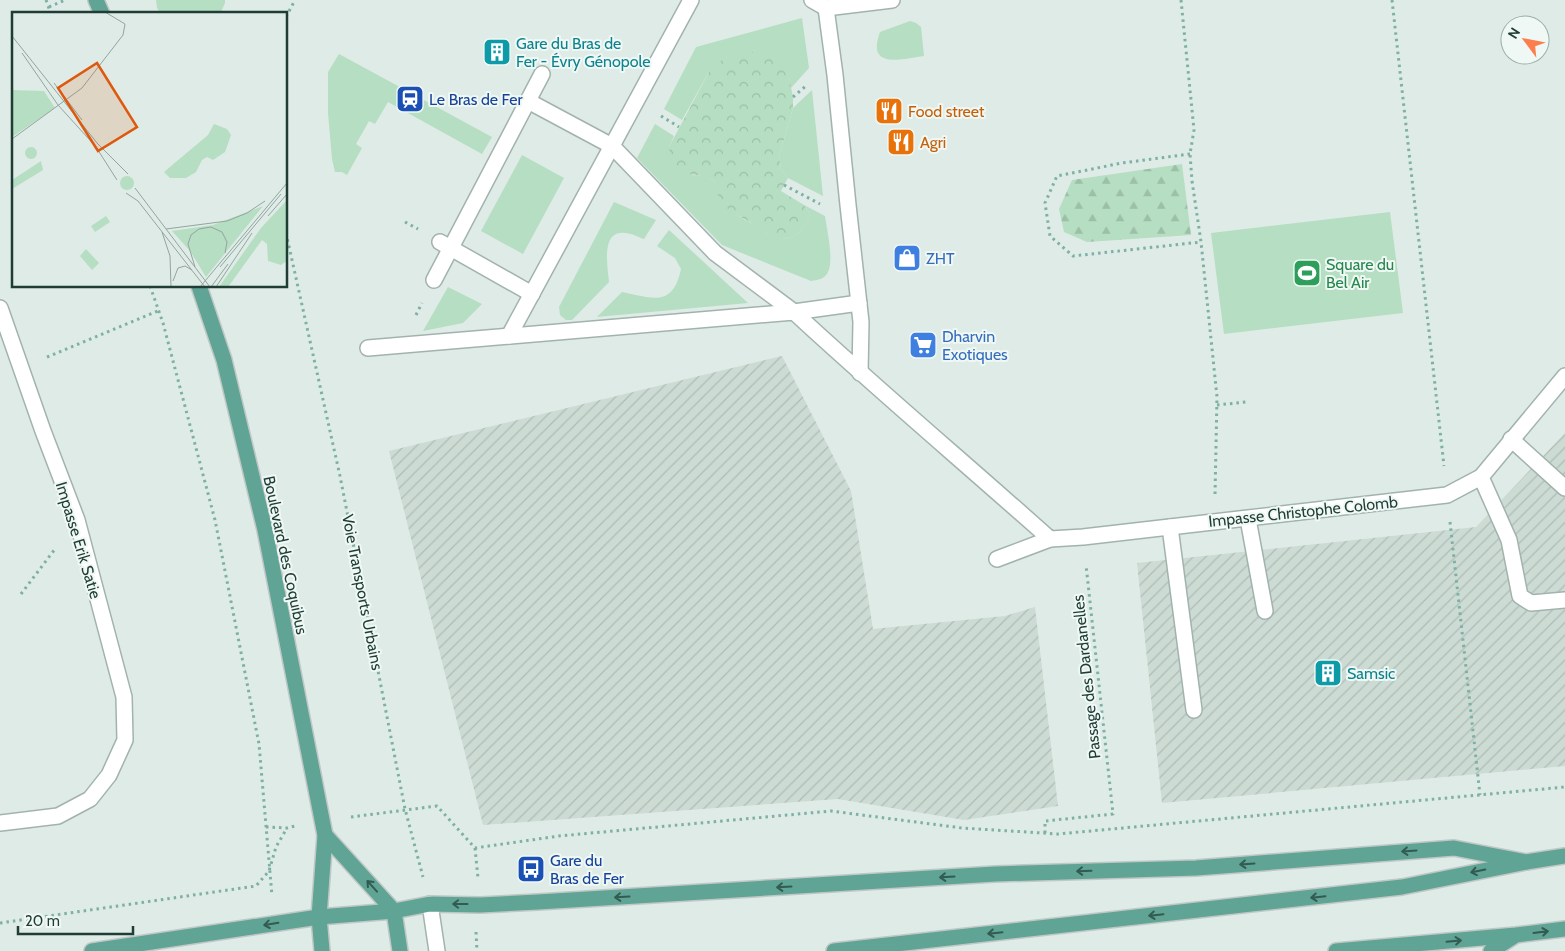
<svg xmlns="http://www.w3.org/2000/svg" width="1565" height="951" font-family="Cabin,sans-serif">
<style>
.industrial{fill:url(#industrial-furrows)}
.green{fill:#b6dec2}
.forest{fill:url(#forest-firs)}
.park{fill:url(#park-crowns)}
.lines{fill:none;stroke-linecap:round;stroke-linejoin:round}
.minor-casing{stroke:#a2b3ad;stroke-width:18}
.major-casing{stroke:#c0c8c6;stroke-width:18}
.path{stroke:#7db1a3;stroke-width:3;stroke-dasharray:2.5 4;stroke-linecap:butt}
.minor{stroke:#fff;stroke-width:15}
.major{stroke:#60a495;stroke-width:15}
.oneway{stroke:#325b52}
.labels{text-anchor:middle;stroke-width:4;stroke-linejoin:round;paint-order:stroke}
.culture-label{font-size:16px;fill:#0d838f;stroke:#eff8f4;text-anchor:start}
.transit-label{font-size:16px;fill:#164399;stroke:#eff8f4;text-anchor:start}
.food-label{font-size:16px;fill:#c56008;stroke:#eff8f4;text-anchor:start}
.shop-label{font-size:16px;fill:#366cbe;stroke:#eff8f4;text-anchor:start}
.leisure-label{font-size:16px;fill:#27864d;stroke:#eff8f4;text-anchor:start}
.street-label{font-size:16px;fill:#1f3c35;stroke:#eff8f4}
.inset-road{fill:none;stroke:#92a59f;stroke-width:1}
.view{fill:#de580e;fill-opacity:0.15;stroke:#de580e;stroke-width:2.5}
.inset-edge{fill:none;stroke:#1f3c35;stroke-width:2.5}
</style>
<defs>
<pattern id="industrial-furrows" width="10" height="10" patternUnits="userSpaceOnUse" patternTransform="scale(1.25)"><rect width="10" height="10" fill="#cddbd5"/><path d="M-1 1l2-2M0 10L10 0M9 11l2-2" fill="none" stroke="#b0bdb7"/></pattern>
<pattern id="forest-firs" width="22" height="20" patternUnits="userSpaceOnUse" patternTransform="scale(1.25)"><rect width="22" height="20" fill="#b6dec2"/><path d="M5 1l3.5 6h-7zM16 11l3.5 6h-7z" fill="#9cbfa7"/></pattern>
<pattern id="park-crowns" width="20" height="18" patternUnits="userSpaceOnUse" patternTransform="scale(1.25)"><rect width="20" height="18" fill="#b6dec2"/><path d="M2 6a3 3 0 1 1 6 0M12 15a3 3 0 1 1 6 0" fill="none" stroke="#9cbfa7"/></pattern>
</defs>
<rect width="100%" height="100%" fill="#dfebe6"/>
<g class="industrial">
<polygon points="782,356 851,491 873,629 1005,616 1035,607 1058,806 964,820 838,799 483,825 389,451"/>
<polygon points="1565,433 1565,766 1162,803 1137,563 1476,527"/>
</g>
<g class="green">
<polygon points="156,0 225,0 225,3 220,14 161,14 157,8"/>
<polygon points="802,18 809,68 791,88 789,77 711,68 682,120 664,109 696,47"/>
<path d="M 910,21 L 916,23 L 921,27 L 924,56 C 902,59 866,70 880,32 Z"/>
<polygon points="339,54 492,137 482,154 388,102 375,124 369,121 356,144 362,148 347,175 342,172 335,172 332,159 328,113 328,72"/>
<polygon points="812,90 823,196 788,178 781,169 779,157 793,108"/>
<path d="M 655,124 L 674,136 L 669,147 L 692,175 L 704,176 L 713,180 C 717,191 726,205 735,213 C 740,218 749,221 755,225 C 761,229 768,235 775,237 C 791,244 806,229 810,214 L 804,205 L 825,216 C 827,230 834,260 828,272 C 825,279 818,280 811,281 L 722,245 L 637,158 Z"/>
<polygon points="522,155 564,178 523,254 481,231"/>
<path d="M 614,202 L 656,220 L 644,239 C 638,237 631,233 625,233 C 600,230 608,268 609,282 L 572,320 L 566,320 L 560,315 L 559,307 Z"/>
<polygon points="1390,212 1403,313 1224,334 1211,233"/>
<path d="M 669,230 L 748,303 L 597,317 L 622,292 C 652,298 673,308 681,269 L 675,258 L 657,246 Z"/>
<polygon points="448,287 482,304 463,323 423,331"/>
</g>
<polygon class="forest" points="1182,164 1191,235 1087,242 1064,232 1059,209 1072,180"/>
<path class="park" d="M 744,51 L 764,54 L 779,65 L 789,77 L 793,97 L 793,108 L 779,157 L 781,169 L 788,178 L 781,191 L 804,205 L 810,214 C 807,228 792,243 776,238 C 767,235 758,227 750,222 C 741,217 730,212 724,205 C 718,200 716,188 713,180 C 691,169 672,183 669,147 L 711,68 L 728,56 Z"/>
<g class="lines">
<defs>
<g id="minor">
<polyline points="812,0 826,8"/>
<polyline points="826,8 835,75 848,205 861,322 860,373"/>
<polyline points="826,8 892,0"/>
<polyline points="528,101 612,146 715,253 794,312 859,303"/>
<polyline points="440,242 532,294"/>
<polyline points="434,280 542,74"/>
<polyline points="0,308 43,431 77,520 124,697 125,740 109,775 90,799 58,816 0,823"/>
<polyline points="509,336 691,0"/>
<path d="M 368,348 L 794,312 C 878,390 965,463 1050,539 L 1083,537 L 1447,495 L 1481,477 L 1565,376"/>
<polyline points="1511,439 1565,488"/>
<polyline points="1481,477 1509,540 1520,596 1531,603 1565,600"/>
<polyline points="1248,519 1265,611"/>
<polyline points="1170,527 1194,710"/>
<polyline points="997,559 1050,539"/>
<polyline points="430,904 437,951"/>
</g>
<g id="major">
<polyline points="96,0 102,14"/>
<polyline points="199,286 224,360 265,530 325,835 319,917 322,951"/>
<polyline points="325,835 394,911 400,951"/>
<polyline points="92,951 319,917 394,911 430,904 480,905 538,902 995,874 1196,868 1454,848 1526,862"/>
<polyline points="834,951 1402,887 1526,862 1565,856"/>
<polyline points="1336,951 1516,935 1565,929"/>
<polyline points="1491,951 1513,937"/>
</g>
</defs>
<use href="#minor" class="minor-casing"/>
<use href="#major" class="major-casing"/>
<g class="path">
<polyline points="46,0 51,14"/>
<polyline points="1181,0 1194,130 1190,154 1192,181 1201,242 1217,397 1215,495"/>
<polyline points="1392,0 1444,466"/>
<polyline points="49,7 65,0"/>
<polyline points="286,17 295,0"/>
<polyline points="793,97 807,85"/>
<polyline points="661,116 679,127"/>
<polyline points="1190,154 1122,163 1057,176 1045,203 1050,236 1073,256 1201,242"/>
<polyline points="784,185 820,204"/>
<polyline points="405,222 418,229"/>
<polyline points="286,233 340,476 405,809 423,877"/>
<polyline points="150,286 163,323 215,520 259,744 272,896"/>
<polyline points="416,315 422,303"/>
<polyline points="47,357 158,311"/>
<polyline points="1217,405 1246,402"/>
<polyline points="1450,522 1480,795"/>
<polyline points="21,594 55,549"/>
<polyline points="351,817 437,806 475,848 559,836 831,811 962,828 1058,834 1565,787"/>
<polyline points="266,827 287,828 295,826"/>
<polyline points="1045,833 1045,821 1113,814 1086,565"/>
<polyline points="475,848 478,878"/>
<polyline points="0,923 256,886 269,871 276,847 287,828"/>
<polyline points="476,932 477,951"/>
</g>
<use href="#minor" class="minor"/>
<use href="#major" class="major"/>
</g>
<defs><path id="oneway-shaft" d="M-6 0H5M1.5-3L5.5 0L1.5 3" fill="none" stroke-width="1.6" stroke-linecap="round" stroke-linejoin="round" transform="scale(1.25)"/></defs>
<g class="oneway">
<use href="#oneway-shaft" transform="translate(1409 851) rotate(176)"/>
<use href="#oneway-shaft" transform="translate(1247 864) rotate(176)"/>
<use href="#oneway-shaft" transform="translate(1084 871) rotate(178)"/>
<use href="#oneway-shaft" transform="translate(1478 871) rotate(168)"/>
<use href="#oneway-shaft" transform="translate(947 877) rotate(177)"/>
<use href="#oneway-shaft" transform="translate(372 886) rotate(-132)"/>
<use href="#oneway-shaft" transform="translate(784 887) rotate(177)"/>
<use href="#oneway-shaft" transform="translate(622 897) rotate(177)"/>
<use href="#oneway-shaft" transform="translate(1318 897) rotate(174)"/>
<use href="#oneway-shaft" transform="translate(460 904) rotate(-180)"/>
<use href="#oneway-shaft" transform="translate(1156 915) rotate(174)"/>
<use href="#oneway-shaft" transform="translate(271 924) rotate(171)"/>
<use href="#oneway-shaft" transform="translate(1541 932) rotate(-7)"/>
<use href="#oneway-shaft" transform="translate(995 933) rotate(174)"/>
<use href="#oneway-shaft" transform="translate(1454 941) rotate(-5)"/>
</g>
<defs>
<symbol id="building-square" viewBox="-11 -11 22 22"><rect x="-9" y="-9" width="18" height="18" rx="4" fill="#0f9aa8" stroke="#eff8f4"/><path d="M-4-6H4V6H1V3H-1V6H-4ZM-2.5-4.3h1.7v1.8h-1.7ZM.8-4.3h1.7v1.8H.8ZM-2.5-1h1.7V.8h-1.7ZM.8-1h1.7V.8H.8Z" fill="#fff"/></symbol>
<symbol id="station-square" viewBox="-11 -11 22 22"><rect x="-9" y="-9" width="18" height="18" rx="4" fill="#1a4fb4" stroke="#eff8f4"/><path d="M-3-6H3Q5-6 5-4V2Q5 4 3 4L4.5 6H3L1.5 4h-3L-3 6H-4.5L-3 4Q-5 4-5 2V-4Q-5-6-3-6ZM-3.5-4v3h7v-3ZM-3.5 1v1.5H-2V1ZM2 1v1.5H3.5V1Z" fill="#fff"/></symbol>
<symbol id="restaurant-square" viewBox="-11 -11 22 22"><rect x="-9" y="-9" width="18" height="18" rx="4" fill="#e8710a" stroke="#eff8f4"/><path d="M-5-6h1v4h1v-4h1v4h1v-4h1v5L-1.5 .5V6h-2V.5L-5-1ZM5-6V6H3V1.5H1.5Q1.5-4 5-6Z" fill="#fff"/></symbol>
<symbol id="shop-square" viewBox="-11 -11 22 22"><rect x="-9" y="-9" width="18" height="18" rx="4" fill="#3f7fe0" stroke="#eff8f4"/><path d="M-5-2.5h2.3a2.7 3.5 0 0 1 5.4 0H5L5.5 6h-11ZM-1.5-2.5h3a1.5 2.3 0 0 0-3 0Z" fill="#fff"/></symbol>
<symbol id="stadium-square" viewBox="-11 -11 22 22"><rect x="-9" y="-9" width="18" height="18" rx="4" fill="#2e9e5b" stroke="#eff8f4"/><path d="M0-5a6.5 5 0 1 0 0 10a6.5 5 0 1 0 0-10ZM-3.5-1.8h7v3.6h-7Z" fill="#fff"/></symbol>
<symbol id="supermarket-square" viewBox="-11 -11 22 22"><rect x="-9" y="-9" width="18" height="18" rx="4" fill="#3f7fe0" stroke="#eff8f4"/><path d="M-6-5.5h2.5l.6 2H6L4.5 2H-2.5L-4.4-4H-6ZM-1.5 3.2a1.3 1.3 0 1 0 .1 0ZM3 3.2a1.3 1.3 0 1 0 .1 0Z" fill="#fff"/></symbol>
<symbol id="bus-square" viewBox="-11 -11 22 22"><rect x="-9" y="-9" width="18" height="18" rx="4" fill="#1a4fb4" stroke="#eff8f4"/><path d="M-5-6H5V4H4V6H2V4H-2V6H-4V4H-5ZM-3.5-4V0h7V-4ZM-3.5 1.2v1.5H-2V1.2ZM2 1.2v1.5H3.5V1.2Z" fill="#fff"/></symbol>
</defs>
<g fill-rule="evenodd">
<use href="#building-square" x="481" y="36" width="32" height="32"/>
<use href="#station-square" x="394" y="83" width="32" height="32"/>
<use href="#restaurant-square" x="873" y="95" width="32" height="32"/>
<use href="#restaurant-square" x="885" y="126" width="32" height="32"/>
<use href="#shop-square" x="891" y="242" width="32" height="32"/>
<use href="#stadium-square" x="1291" y="257" width="32" height="32"/>
<use href="#supermarket-square" x="907" y="329" width="32" height="32"/>
<use href="#building-square" x="1312" y="657" width="32" height="32"/>
<use href="#bus-square" x="515" y="853" width="32" height="32"/>
</g>
<g class="labels">
<g class="culture-label">
<text x="516" y="49">Gare du Bras de<tspan x="516" dy="18">Fer - Évry Génopole</tspan></text>
<text x="1347" y="679">Samsic</text>
</g>
<g class="transit-label">
<text x="429" y="105">Le Bras de Fer</text>
<text x="550" y="866">Gare du<tspan x="550" dy="18">Bras de Fer</tspan></text>
</g>
<g class="food-label">
<text x="908" y="117">Food street</text>
<text x="920" y="148">Agri</text>
</g>
<g class="shop-label">
<text x="926" y="264">ZHT</text>
<text x="942" y="342">Dharvin<tspan x="942" dy="18">Exotiques</tspan></text>
</g>
<g class="leisure-label">
<text x="1326" y="270">Square du<tspan x="1326" dy="18">Bel Air</tspan></text>
</g>
<g class="street-label">
<text transform="translate(1303 511) rotate(-6)" y="6">Impasse Christophe Colomb</text>
<text transform="translate(79 540) rotate(73)" y="6">Impasse Erik Satie</text>
<text transform="translate(286 555) rotate(78)" y="6">Boulevard des Coquibus</text>
<text transform="translate(363 592) rotate(79)" y="6">Voie Transports Urbains</text>
<text transform="translate(1086 677) rotate(-96)" y="6">Passage des Dardanelles</text>
</g>
</g>
<g transform="translate(12 12)">
<rect width="275" height="275" fill="#dfebe6"/>
<path d="M 0,78 L 32,79 L 43,96 L 0,125 ZM108 171a7 7 0 1 1 14 0a7 7 0 1 1-14 0Z" fill="#b6dec2"/>
<path d="M 202,112 L 215,117 L 219,123 L 213,140 L 201,148 L 195,145 L 190,148 L 184,160 L 174,166 L 158,166 L 152,160 L 196,123 ZM 275,188 L 275,249 L 269,253 L 256,249 L 255,232 L 250,228 L 216,275 L 207,275 L 249,216 ZM 251,194 L 194,265 L 178,239 L 160,219 L 201,213 Z" fill="#b6dec2"/>
<path d="M13 141a6 6 0 1 1 12 0a6 6 0 1 1-12 0ZM 29,149 L 31,158 L 0,177 L 0,168 ZM 94,204 L 98,210 L 83,220 L 79,214 ZM 74,237 L 87,251 L 80,258 L 68,244 Z" fill="#b6dec2"/>
<path class="inset-road" d="M 93,0 L 113,12M 0,24 L 85,131 L 116,162M 10,41 L 46,93 L 85,136M 42,71 L 70,108M 0,127 L 70,76 L 111,23 L 113,12M 84,135 L 105,168M 123,176 L 198,275M 114,181 L 126,189 L 193,275M 256,204 L 275,182M 154,217 L 215,209 L 235,201 L 253,189M 150,220 L 158,244 L 159,275M 183,255 L 176,232 L 179,223 L 187,217 L 199,215 L 210,220 L 215,230 L 213,241M 208,255 L 269,182M 161,269 L 166,256 L 173,254 L 180,258M 188,275 L 275,171M 199,275 L 216,252M 204,275 L 240,221"/>
<path class="view" d="M 85,51 L 125,115 L 86,139 L 46,76 Z"/>
<rect width="275" height="275" class="inset-edge"/>
</g>
<g transform="translate(1525 40) rotate(302)"><circle r="24" fill="#eff8f4" stroke="#9cada8"/>
<path d="M0-4L9 19L0 12L-9 19Z" fill="#fc7e4c"/>
<text y="-8" font-size="14" font-weight="bold" text-anchor="middle" fill="#1f3c35">N</text>
</g>
<path d="M18 926v8h115v-8" fill="none" stroke="#1f3c35" stroke-width="2.5"/>
<text x="25" y="926" font-size="15" fill="#1f3c35" stroke="#eff8f4" stroke-width="4" paint-order="stroke">20 m</text>
</svg>
